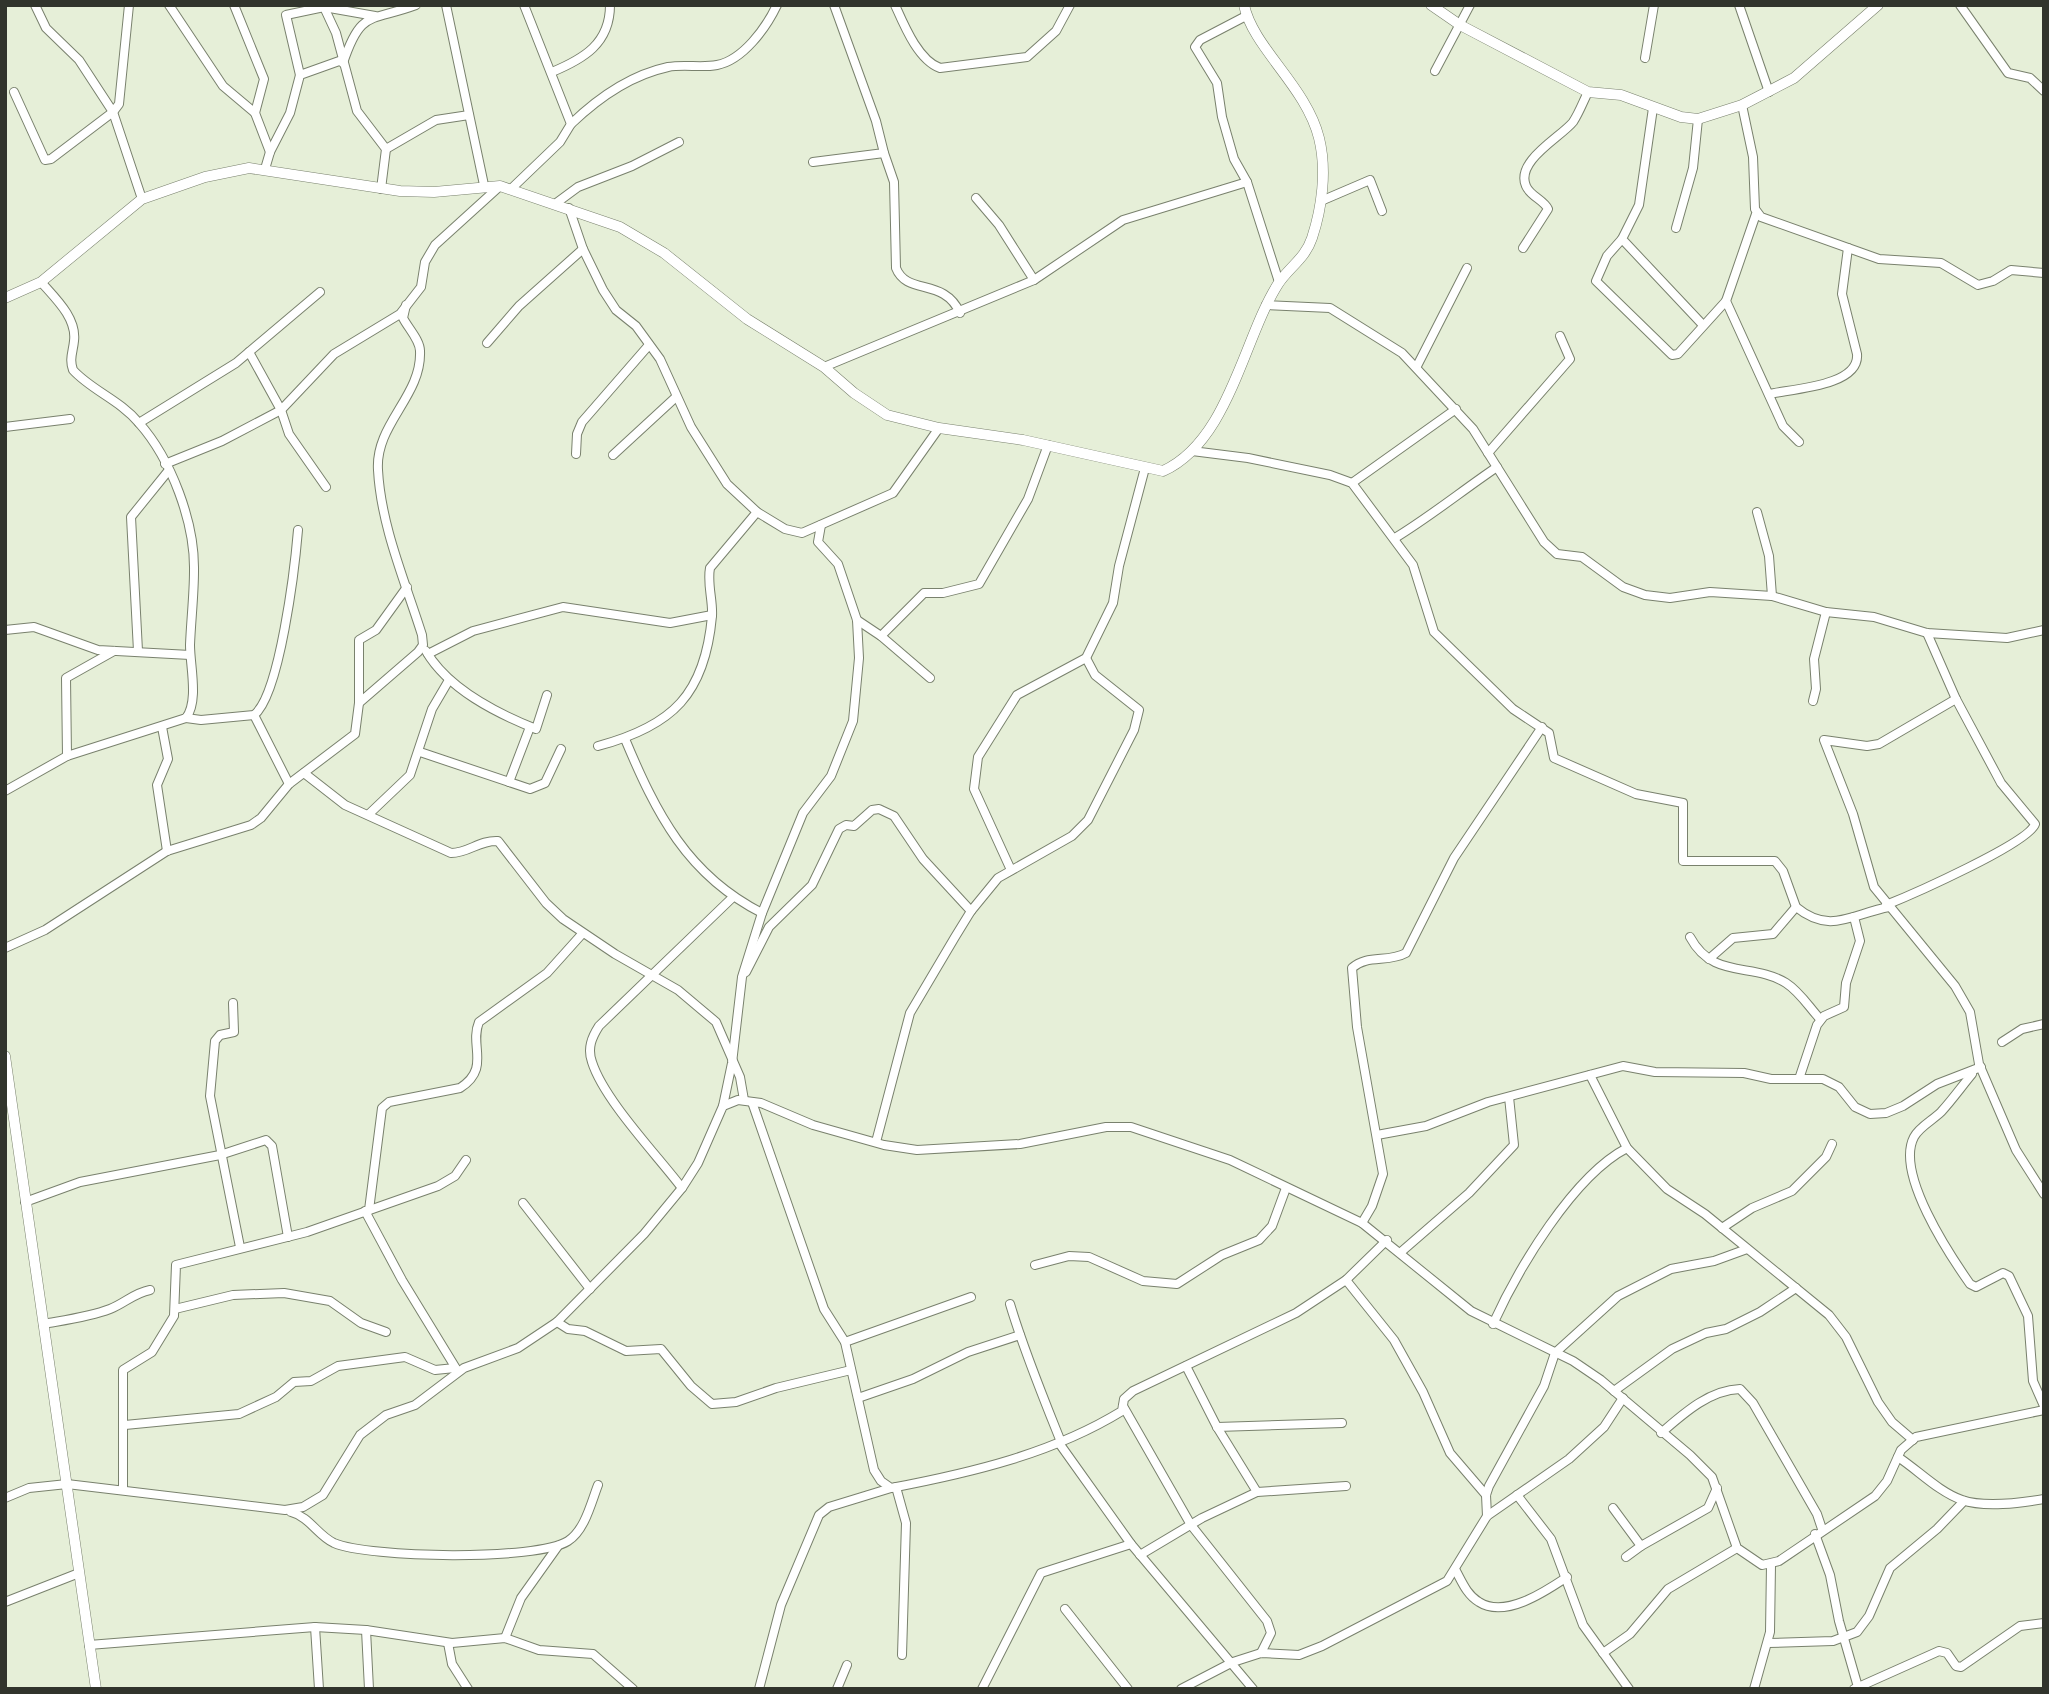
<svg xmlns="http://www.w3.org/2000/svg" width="2049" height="1694" font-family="'Fira Sans Condensed',sans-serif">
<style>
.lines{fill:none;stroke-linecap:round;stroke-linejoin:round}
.minor-casing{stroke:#79816d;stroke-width:10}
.tertiary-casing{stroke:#79816d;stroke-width:11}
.minor{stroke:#fff;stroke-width:8}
.tertiary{stroke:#fff;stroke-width:10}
</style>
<rect width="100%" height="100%" fill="#e6efd8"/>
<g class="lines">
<defs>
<g id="minor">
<polyline points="35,5 46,28 79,60 113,112 142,199"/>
<polyline points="169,5 223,86 255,113"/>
<polyline points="234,5 264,79 255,113 270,152"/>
<polyline points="323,5 336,33 357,111 386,149 381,189"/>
<polyline points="446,5 484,185"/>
<path d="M 895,5 C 904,25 918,60 940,68 L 1027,57 L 1056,31 L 1070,5"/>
<polyline points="1739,5 1769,92"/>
<polyline points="1960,5 2008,73 2030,78 2044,91"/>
<polyline points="1246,16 1200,40 1195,47 1217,83 1222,117 1234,159 1247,182 1279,282"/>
<polyline points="1645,58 1654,5"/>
<path d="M 343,63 C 361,9 370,22 416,5"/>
<polyline points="1435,71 1470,5"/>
<path d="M 552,72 C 583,59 610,44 610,5"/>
<polyline points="300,75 286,15 324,7 375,16"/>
<polyline points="14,92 45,160 51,159 113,112 119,104 129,5"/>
<polyline points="1742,105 1753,157 1755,209 1761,217 1879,259 1941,263 1978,285 1993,281 2011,270 2044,273"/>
<polyline points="1653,108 1639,205 1622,239 1702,324"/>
<path d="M 571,124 C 598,98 631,75 668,67 C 684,64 701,68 717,65 C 743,60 766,28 777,5"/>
<polyline points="386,149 436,120 469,115"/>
<path d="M 884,153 L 894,182 L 896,268 C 907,296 944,277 960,313"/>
<polyline points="813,162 884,153 876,121 834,5"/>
<polyline points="265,169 270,152 290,113 300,75 342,60"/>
<polyline points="512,188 560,142 571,124 524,5"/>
<polyline points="976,198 999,225 1034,280"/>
<polyline points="1321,201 1370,180 1382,211"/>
<polyline points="555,204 578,187 632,166 679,142"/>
<polyline points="569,208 583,249 603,290 616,310 636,326 660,359 691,427 727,484 757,512 785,529 802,533 893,493 939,428"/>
<polyline points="1756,214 1726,301 1783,426 1799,442"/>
<polyline points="1676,228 1693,168 1698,119"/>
<polyline points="1622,239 1607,256 1596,281 1672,355 1678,354 1726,301"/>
<path d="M 1523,248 L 1548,209 C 1544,200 1530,196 1526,186 C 1515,161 1561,137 1573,122 C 1579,113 1583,102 1588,92"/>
<polyline points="1266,305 1330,308 1402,353 1473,429 1544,542 1557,554 1582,557 1623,587 1645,595 1670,598 1710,592 1772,596 1826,612 1874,617 1927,633 2007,638 2044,630"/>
<polyline points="487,343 519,306 583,249"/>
<polyline points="249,352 281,410 289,434 326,487"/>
<polyline points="1417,366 1467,268"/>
<polyline points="824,367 1034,280 1123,220 1247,182"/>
<path d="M 1769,394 C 1792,389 1860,386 1857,354 L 1842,294 L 1848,248"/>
<polyline points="139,423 236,363 320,292"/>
<polyline points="5,427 70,419"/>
<path d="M 1192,451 L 1248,458 L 1330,475 L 1352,483 L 1413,565 L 1434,632 L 1513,709 L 1549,733 L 1554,758 L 1636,794 L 1683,803 L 1683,861 L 1775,861 L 1783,871 L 1796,907 C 1830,935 1852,914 1889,907"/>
<polyline points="1488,453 1570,359 1560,336"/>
<polyline points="576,454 577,434 582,422 649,345"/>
<polyline points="613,455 676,397"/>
<polyline points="165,464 222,441 281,410 334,354 400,314 421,287 425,262 435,245 500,186"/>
<polyline points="1352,483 1456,409"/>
<polyline points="1757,512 1769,556 1772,596"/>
<path d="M 1395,538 C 1431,516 1463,490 1497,467"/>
<polyline points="857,620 881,636 930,678"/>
<polyline points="5,630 34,627 98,650 190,655"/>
<polyline points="881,636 924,593 943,593 979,584 1028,499 1048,445"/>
<polyline points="138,651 131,517 169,470"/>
<path d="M 426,651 C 448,689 496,713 536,729 L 547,695"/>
<polyline points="428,654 473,631 563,607 670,623 712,615"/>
<polyline points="1956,699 1879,744 1867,746 1824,740 1853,814 1874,887 1955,986 1970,1012 1979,1064 2016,1150 2044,1194"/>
<polyline points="1813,701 1816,689 1814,659 1826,612"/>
<polyline points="359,703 359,640 376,630 407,587"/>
<polyline points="254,715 289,784"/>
<path d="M 186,718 L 201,720 L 254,715 C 280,695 295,566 298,530"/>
<polyline points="162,727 168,759 157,785 167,851"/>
<path d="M 625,739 C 656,813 687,875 762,913"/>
<path d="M 598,746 C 673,726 705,694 712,616 C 713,600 707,584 710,568 L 757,512"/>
<polyline points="420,752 530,789 545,783 561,749"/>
<polyline points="67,756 66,678 114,651"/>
<path d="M 304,773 L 345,805 L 451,853 C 469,853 479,840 498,841 L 546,903 L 563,919 L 615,954 L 678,990 L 716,1022 L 740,1077 L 744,1100"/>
<polyline points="509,782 530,727"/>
<path d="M 5,791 L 67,756 L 186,718 C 199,701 190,666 190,645 C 191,620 194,595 194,571 C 195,522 171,459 139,423 C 120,400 91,390 73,370 C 69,359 73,352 74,341 C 77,318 55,298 41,282"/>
<polyline points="369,814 410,775 432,709 449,680"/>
<polyline points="1011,870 974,789 978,757 1017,695 1086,658 1113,603 1119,566 1145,468"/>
<path d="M 1886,905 C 1911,895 2029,843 2035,824 L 2001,783 L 1956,699 L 1927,633"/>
<path d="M 1690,937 C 1713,980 1752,962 1786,983 C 1800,992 1809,1007 1820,1019"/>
<path d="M 5,948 L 45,930 L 167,851 L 251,825 L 261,818 L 289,784 L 355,734 L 359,703 L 418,652 L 423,645 L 422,635 C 405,581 381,526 378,470 C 375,424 422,396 420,351 C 420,340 408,328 403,318 L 406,305"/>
<polyline points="1709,959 1733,938 1773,934 1796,907"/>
<polyline points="746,972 769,927 812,885 839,829 846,825 854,826 872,810 879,809 894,816 923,859 971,911"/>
<polyline points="233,1003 234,1032 220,1035 215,1041 210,1096 240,1247"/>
<polyline points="2002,1042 2022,1029 2044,1024"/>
<path d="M 1972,1074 C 1962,1086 1952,1100 1941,1112 C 1933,1120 1919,1127 1914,1137 C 1895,1173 1949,1254 1970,1284 L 1976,1287 L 2003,1273 L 2009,1276 L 2028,1316 L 2033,1381 L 2044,1406"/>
<polyline points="1590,1075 1627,1148 1667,1189 1705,1214 1829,1315 1846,1337 1878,1402 1892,1422 1913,1440"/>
<polyline points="1799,1079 1817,1025 1824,1016 1844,1007 1846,983 1860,941 1854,917"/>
<path d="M 752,1102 L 824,1309 L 845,1342 L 874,1470 L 881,1481 L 891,1488 C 970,1473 1052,1454 1122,1411 L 1124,1399 L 1133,1391 L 1296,1313 L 1346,1280 L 1387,1240"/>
<polyline points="723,1106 732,1063 742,977 762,913 803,813 831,776 853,721 859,658 857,620 838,564 818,542 821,525"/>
<polyline points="1377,1135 1426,1126 1488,1102 1623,1066 1655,1072 1744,1073 1771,1079 1823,1079 1839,1087 1855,1107 1870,1114 1886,1113 1903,1106 1937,1084 1981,1067"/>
<polyline points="876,1142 910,1013 955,937 971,911 998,878 1072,836 1088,820 1134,730 1139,710 1095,675 1086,658"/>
<path d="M 682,1188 C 657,1155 604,1100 592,1062 C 587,1048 592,1037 599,1026 L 732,898"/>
<polyline points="25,1202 80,1182 220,1155 266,1140 272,1146 288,1237"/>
<polyline points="523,1203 590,1289"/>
<path d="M 369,1210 L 382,1108 L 389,1102 L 460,1088 C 491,1068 469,1046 479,1022 L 547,973 L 582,934"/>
<polyline points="365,1211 402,1280 457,1370"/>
<path d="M 1362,1223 L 1372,1206 L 1383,1174 L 1357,1027 L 1352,968 C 1367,954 1388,963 1406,953 L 1454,858 L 1542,727"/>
<polyline points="1722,1228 1752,1208 1792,1191 1826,1157 1832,1144"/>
<polyline points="1401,1252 1469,1193 1514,1145 1509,1097"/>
<polyline points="1035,1265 1069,1256 1089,1257 1143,1281 1177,1284 1222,1255 1259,1240 1272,1226 1286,1188"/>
<polyline points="1346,1280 1394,1340 1423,1392 1450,1453 1486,1495"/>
<path d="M 1010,1304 C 1024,1351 1043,1397 1061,1442"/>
<polyline points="175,1309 233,1295 284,1293 330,1301 361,1323 386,1332"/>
<polyline points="557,1322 568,1329 585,1331 626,1351 661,1349 691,1386 712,1404 736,1402 776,1388 851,1370"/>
<path d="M 43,1324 C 65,1320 89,1317 110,1309 C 125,1303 134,1293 150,1290"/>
<path d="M 1493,1324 C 1518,1269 1573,1176 1627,1148"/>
<polyline points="845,1342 971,1297"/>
<polyline points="1614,1391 1672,1349 1706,1333 1726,1329 1760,1312 1796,1288"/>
<polyline points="858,1398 913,1379 968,1352 1020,1335"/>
<polyline points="1123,1406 1191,1525 1267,1621 1271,1633 1261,1653"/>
<polyline points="125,1425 239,1414 276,1397 294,1382 311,1381 338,1366 405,1357 435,1370 455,1368"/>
<polyline points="1217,1427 1342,1423"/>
<path d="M 1661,1433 C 1683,1414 1709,1390 1740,1389 L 1753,1403 L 1817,1514 L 1822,1529"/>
<polyline points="1059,1443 1131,1544 1253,1689"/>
<path d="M 1898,1457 C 1919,1471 1939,1492 1962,1500 C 1985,1508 2020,1503 2044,1499"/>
<polyline points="896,1487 906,1523 902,1655"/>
<polyline points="123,1490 123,1370 152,1352 174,1316 176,1265 307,1232 438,1186 455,1176 466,1160"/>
<polyline points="1257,1492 1346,1486"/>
<polyline points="1517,1495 1551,1539 1583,1625 1629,1689"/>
<polyline points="5,1498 29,1488 67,1484 285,1510 303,1507 323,1495 360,1435 386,1415 415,1405 464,1368 518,1348 557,1322 644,1234 682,1188 698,1163 723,1106 738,1100 761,1103 813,1125 884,1145 917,1150 1020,1144 1106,1127 1131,1127 1230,1160 1362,1223 1471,1311 1573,1361 1601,1380 1690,1455 1712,1477 1737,1548 1762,1565 1779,1561 1875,1496 1887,1481 1901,1450 1916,1437 2044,1410"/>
<polyline points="1613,1508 1641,1546 1708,1508 1717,1488"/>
<path d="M 291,1512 C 310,1517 317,1535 334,1543 C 369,1558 537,1561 568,1541 C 585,1530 591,1503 598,1485"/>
<polyline points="1487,1516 1486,1495 1489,1486 1544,1386 1555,1353 1618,1296 1671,1269 1714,1261 1747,1249"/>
<polyline points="1815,1534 1830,1575 1839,1621 1858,1687"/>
<polyline points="1140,1555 1202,1518 1257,1492 1217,1427 1186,1366"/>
<polyline points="1626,1557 1641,1546"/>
<path d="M 1456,1571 C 1462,1582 1467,1595 1479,1602 C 1505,1619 1546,1591 1567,1577"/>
<polyline points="5,1602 79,1573"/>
<polyline points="1065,1609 1128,1689"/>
<polyline points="315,1627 319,1689"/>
<polyline points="366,1630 369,1689"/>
<polyline points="505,1638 521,1598 558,1546"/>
<polyline points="448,1643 452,1664 468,1689"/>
<polyline points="1768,1643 1833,1641 1857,1632 1869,1616 1890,1568 1937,1529 1964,1501"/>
<polyline points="89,1645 315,1627 366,1630 452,1643 505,1638 539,1650 593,1654 633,1689"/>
<polyline points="1603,1653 1630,1634 1668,1589 1737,1548"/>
<polyline points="759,1689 781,1605 819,1515 829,1507 891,1488"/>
<polyline points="837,1689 847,1665"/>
<polyline points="982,1689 1041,1573 1131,1544"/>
<polyline points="1181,1689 1233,1662 1261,1653 1299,1655 1322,1646 1447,1581 1487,1516 1569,1459 1604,1427 1623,1398"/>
<polyline points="1754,1689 1770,1632 1771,1565"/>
<polyline points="1854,1689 1939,1651 1947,1653 1956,1666 1961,1667 2020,1626 2044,1623"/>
</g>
<g id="tertiary">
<polyline points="1431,5 1460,25 1588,92 1621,95 1681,117 1698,119 1742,105 1794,78 1878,5"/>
<path d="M 5,298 L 41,282 L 142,199 L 205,177 L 249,168 L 400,191 L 434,192 L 500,186 L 620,227 L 664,253 L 747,319 L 824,367 L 854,393 L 887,415 L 939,428 L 1023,440 L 1163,471 C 1229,441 1243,339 1278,284 C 1289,267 1305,259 1312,238 C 1322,208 1327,170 1319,138 C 1306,86 1253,48 1244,5"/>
<polyline points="5,1056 96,1689"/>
</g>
</defs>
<use href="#minor" class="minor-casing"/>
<use href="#tertiary" class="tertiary-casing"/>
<use href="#minor" class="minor"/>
<use href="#tertiary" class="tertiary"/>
</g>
<rect width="2049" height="1694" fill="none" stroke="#31342c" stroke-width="14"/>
</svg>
